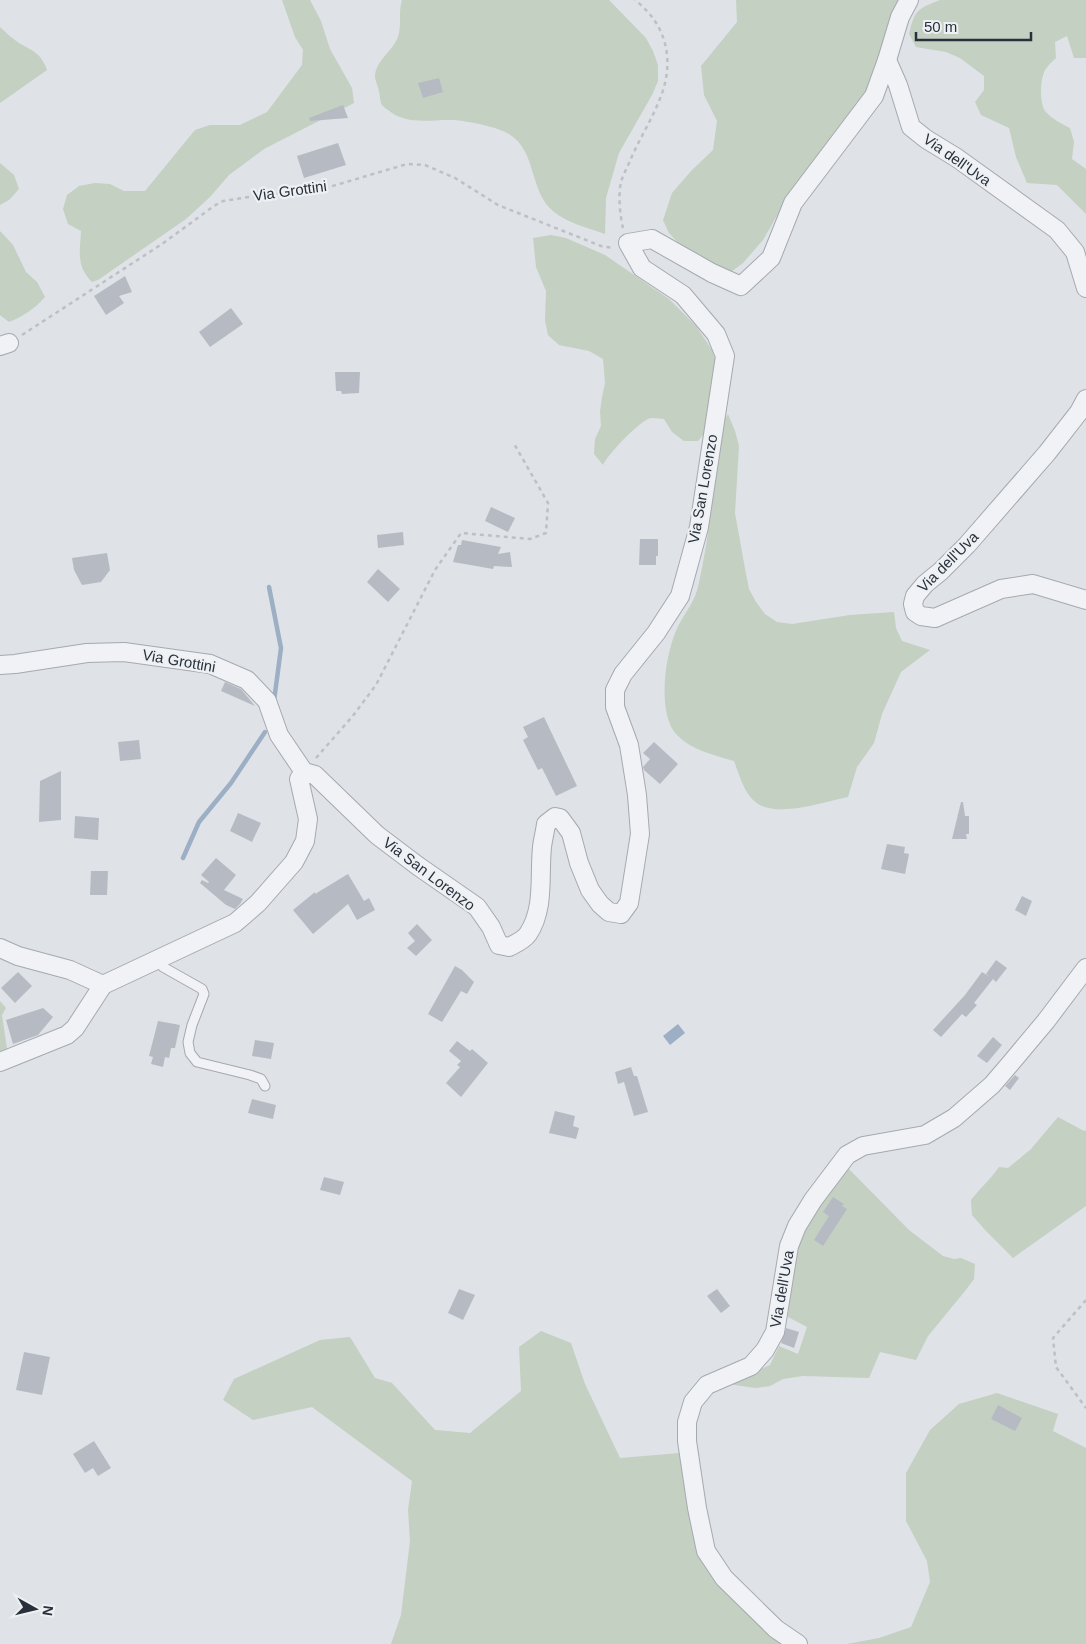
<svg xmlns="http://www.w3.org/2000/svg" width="1086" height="1644" font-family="Arial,sans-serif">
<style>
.green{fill:#c4d0c1}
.water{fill:#9dafc4}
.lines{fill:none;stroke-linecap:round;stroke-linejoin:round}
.stream{stroke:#9dafc4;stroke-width:4.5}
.building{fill:#b6bbc3}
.service-casing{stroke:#a5a9b0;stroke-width:11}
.minor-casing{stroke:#a5a9b0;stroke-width:20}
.path{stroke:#bdc0c5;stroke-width:2.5;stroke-dasharray:4 4;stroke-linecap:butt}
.service{stroke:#f1f2f5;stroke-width:9}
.minor{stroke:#f1f2f5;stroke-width:18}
.labels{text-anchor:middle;stroke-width:4.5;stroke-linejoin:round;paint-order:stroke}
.street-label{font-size:15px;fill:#29303c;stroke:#eef1f4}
</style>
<rect width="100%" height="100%" fill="#dfe2e7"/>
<g class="green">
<path d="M 282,0 L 310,0 L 321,21 L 330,49 L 352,88 L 354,103 L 264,149 L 229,175 L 210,197 L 186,219 L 98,280 L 92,282 C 76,266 80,252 81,231 L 68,224 L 63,209 L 67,195 L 79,186 L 95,183 L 110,184 L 124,191 L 145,191 L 195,130 L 210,125 L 240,125 L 267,112 L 302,65 L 303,50 L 295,37 Z"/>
<path d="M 402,0 L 609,0 L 646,38 L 653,51 L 658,65 L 658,81 L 652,95 L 619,153 L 606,198 L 605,234 C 588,228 567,223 553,211 C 529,191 537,151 509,134 C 498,127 467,121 454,120 C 432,119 407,126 388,110 C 386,109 384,107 382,105 C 380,102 380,95 379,91 C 378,86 375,80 375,76 C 376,60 393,51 398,37 C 402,25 398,12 402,0 Z"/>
<polygon points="736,0 901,0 876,71 864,99 834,134 794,186 763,240 743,263 731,272 715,271 690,256 669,233 663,220 672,193 691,171 713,150 717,121 704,95 701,66 737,22"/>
<path d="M 940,0 L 1086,0 L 1086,58 L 1074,58 L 1067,36 L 1055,42 L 1056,58 C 1053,61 1048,65 1045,70 C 1040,79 1039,104 1046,112 C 1052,119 1062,124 1070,128 L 1074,142 L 1072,159 L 1086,169 L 1086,214 L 1057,185 L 1027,183 L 1016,157 L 1009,128 L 981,115 L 975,102 L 984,90 L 984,76 L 960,58 L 946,52 L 916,47 L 909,34 C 915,10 917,9 940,0 Z"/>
<path d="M 0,27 C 6,33 12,38 19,43 C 33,51 41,53 47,70 L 0,103 Z"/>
<polygon points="0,163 14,175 19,189 9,200 0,205"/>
<path d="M 0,231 L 13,245 L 26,272 L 37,282 L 45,297 C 34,309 24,316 9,322 L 0,315 Z"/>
<path d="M 551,235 L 566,238 L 605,255 L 669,299 L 696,326 L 712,350 L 717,364 L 707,430 L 698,441 L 684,441 L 672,432 L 664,419 C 659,419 652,417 648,419 C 637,424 608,454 603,465 L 594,454 L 595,439 L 601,426 L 600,412 L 602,397 L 605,383 L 603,359 L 589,351 L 559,345 L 548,335 L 545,320 L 546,291 L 536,267 L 533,238 Z"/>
<path d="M 728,414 L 735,431 L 739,446 L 735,513 L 746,574 L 749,589 L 756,602 L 765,614 L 777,622 L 792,624 L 850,615 L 894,612 L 896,628 L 902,641 L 930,650 L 901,672 L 882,714 L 874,743 L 857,767 L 848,797 C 823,802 773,820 753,800 C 743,790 739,774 734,761 C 714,755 691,750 676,734 C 657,712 665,656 676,631 C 682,616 694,604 698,587 C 710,534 715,480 721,426 Z"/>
<polygon points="0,1001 6,1008 2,1015 7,1049 0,1053"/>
<path d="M 1058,1117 L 1084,1131 L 1086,1130 L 1086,1206 L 1013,1258 L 986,1231 L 972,1215 L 971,1200 C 980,1188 991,1179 999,1167 L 1008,1168 L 1031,1149 Z"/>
<path d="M 844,1164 L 909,1230 L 943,1256 L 954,1259 L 961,1258 L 975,1264 L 974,1279 L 965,1291 L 928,1336 L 916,1360 L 880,1352 L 869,1378 L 803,1376 L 783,1379 L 770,1386 L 756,1388 L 727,1384 L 770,1365 L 779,1346 L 798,1354 L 807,1327 L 788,1317 C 790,1293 791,1267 798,1244 C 804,1220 830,1186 844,1164 Z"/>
<polygon points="541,1331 571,1343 585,1384 620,1458 680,1453 706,1563 745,1612 790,1644 799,1644 391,1644 401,1615 410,1541 408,1510 412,1481 312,1407 253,1420 223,1400 234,1379 320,1340 350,1337 375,1378 392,1383 435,1430 470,1433 521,1391 519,1347"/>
<polygon points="997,1393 1058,1414 1053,1431 1086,1448 1086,1644 847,1644 879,1638 911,1627 930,1582 927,1561 906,1521 906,1473 930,1430 959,1404"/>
</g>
<polygon class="water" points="678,1024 685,1033 670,1045 663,1036"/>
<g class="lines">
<g class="stream">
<polyline points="269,587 281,648 274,701"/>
<polyline points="183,858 199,822 231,783 265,732"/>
</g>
</g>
<g class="building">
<polygon points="439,78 443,92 423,98 418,83"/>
<polygon points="343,105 348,118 310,121 309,118"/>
<polygon points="338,143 346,165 304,178 297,156"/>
<polygon points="125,276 132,292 119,296 124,303 106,315 94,296"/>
<polygon points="231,308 243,324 210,347 199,332"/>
<polygon points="335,372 360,372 359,393 342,394 341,391 336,391"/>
<polygon points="491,507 515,518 508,532 485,521"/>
<polygon points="403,532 404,545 378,548 377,535"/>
<polygon points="640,539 658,539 658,556 656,556 656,565 639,565"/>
<polygon points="462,540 501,547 498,554 510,552 512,567 494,566 493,569 453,562 458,545 461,545"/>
<polygon points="107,553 110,570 101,582 82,585 74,570 72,558"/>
<polygon points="378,569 400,589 388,602 367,582"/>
<polygon points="225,682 241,689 255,706 221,691"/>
<polygon points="544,717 577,786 556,796 542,768 538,770 523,740 528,737 523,727"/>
<polygon points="139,740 141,759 120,761 118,742"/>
<polygon points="654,742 678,764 660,784 644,770 643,767 650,759 643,753"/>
<polygon points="61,771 61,820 39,822 40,781"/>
<polygon points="961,802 963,802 965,816 969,816 969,834 966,834 967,839 952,839"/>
<polygon points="238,813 261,823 252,842 230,831"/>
<polygon points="75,816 99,818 98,840 74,838"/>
<polygon points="887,844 905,847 904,853 909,854 905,874 881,869"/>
<polygon points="216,858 236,875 224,890 243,899 240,904 235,909 226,905 200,883 202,880 208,883 209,882 201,875"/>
<polygon points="91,871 108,871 107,895 90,895"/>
<polygon points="348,874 364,901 369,898 375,910 357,920 348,904 313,934 293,910 315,892 315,894"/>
<polygon points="1022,896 1032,901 1026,916 1015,910"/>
<polygon points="417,924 432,940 416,956 407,948 415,941 408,933"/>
<polygon points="996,960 1007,968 996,982 993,979 974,1003 977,1005 966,1017 962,1014 941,1037 933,1030 965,995 982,972 990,977 986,974"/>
<polygon points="455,966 462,970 474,982 467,994 461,991 442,1022 428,1014"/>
<polygon points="18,972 32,986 15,1003 1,988"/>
<polygon points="43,1008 53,1017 38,1035 13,1044 6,1020"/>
<polygon points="158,1021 180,1025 175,1048 171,1048 169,1058 165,1057 163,1067 151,1064 153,1057 149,1056"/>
<polygon points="993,1037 1002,1045 987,1063 977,1056"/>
<polygon points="255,1040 274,1043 271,1059 252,1056"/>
<polygon points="457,1041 470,1051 472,1049 488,1063 461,1097 446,1083 460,1067 457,1065 461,1061 449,1051"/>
<polygon points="631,1067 634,1076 637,1076 648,1112 634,1116 624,1082 618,1084 615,1072"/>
<polygon points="1015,1075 1019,1078 1010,1090 1005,1086"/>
<polygon points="252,1099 276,1105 273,1119 248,1113"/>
<polygon points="555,1111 575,1116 573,1126 579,1128 576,1139 549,1133"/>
<polygon points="324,1177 344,1182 340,1195 320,1190"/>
<polygon points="833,1197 844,1204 842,1206 847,1209 823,1246 814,1240 829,1216 823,1212"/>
<polygon points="459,1289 475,1295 463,1320 448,1313"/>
<polygon points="717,1289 730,1306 721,1313 707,1296"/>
<polygon points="786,1328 799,1332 794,1348 781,1343"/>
<polygon points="24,1352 50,1357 42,1395 16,1390"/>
<polygon points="998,1405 1022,1418 1015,1431 991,1419"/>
<polygon points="94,1441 111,1468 98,1476 93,1468 85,1473 73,1454"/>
</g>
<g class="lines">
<defs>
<polyline id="service" points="157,960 163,967 202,989 204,994 192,1025 188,1042 190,1053 197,1062 250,1075 261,1079 265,1086"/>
<g id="minor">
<polyline points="887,60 898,85 911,127 926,139 957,158 1057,230 1075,252 1086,288"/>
<polyline points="0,346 9,343"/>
<polyline points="1086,399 1079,412 1047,453 967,545 941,571 925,584 915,596 913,604 915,612 921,616 935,618 1001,589 1033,584 1086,600"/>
<polyline points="0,665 15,664 87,653 124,652 210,664 247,680 267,701 279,735 304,772"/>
<polyline points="0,948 18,956 70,970 103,985"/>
<path d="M 0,1062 L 67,1035 L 75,1028 L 103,985 L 235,923 L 258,903 L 294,862 L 305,841 L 308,819 L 299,779 L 304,772 L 315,775 L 377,835 L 418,866 L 477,907 L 491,927 L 499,945 L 509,947 C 515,944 524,940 528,934 C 545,909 539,876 542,847 C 543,839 545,832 546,824 L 555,817 L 560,818 L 571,833 L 579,863 L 590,890 L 600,904 L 609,912 L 621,914 L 629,903 L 640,834 L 637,795 L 629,745 L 615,707 L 615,690 L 623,674 L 656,633 L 680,596 L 699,527 L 725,356 L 716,334 L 683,295 L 642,268 L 628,243 L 652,239 L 712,273 L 741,286 L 771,258 L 793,203 L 874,96 L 887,60 L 900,17 L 909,0"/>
<polyline points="798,1644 776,1629 724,1578 706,1551 697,1508 687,1441 687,1422 693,1402 707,1385 751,1366 765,1350 775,1332 789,1246 797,1226 813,1200 847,1155 863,1146 925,1135 954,1118 992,1085 1010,1064 1046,1021 1086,968"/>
</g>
</defs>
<use href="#service" class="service-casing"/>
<use href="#minor" class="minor-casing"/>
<g class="path">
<path d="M 623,228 C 620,216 618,195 621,182 C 623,175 627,168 630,161 C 639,139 653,118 661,96 C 675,59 666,24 635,0"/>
<polyline points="22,335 162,244 214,206 223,201 268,194 319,190 407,164 425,165 455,178 498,205 601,246 613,248"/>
<polyline points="316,758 352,717 376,685 435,570 461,533 530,539 546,533 548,503 513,442"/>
<polyline points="1086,1300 1053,1338 1056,1367 1086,1408"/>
</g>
<use href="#service" class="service"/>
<use href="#minor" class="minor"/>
</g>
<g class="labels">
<g class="street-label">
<text transform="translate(957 160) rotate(35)" y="5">Via dell'Uva</text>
<text transform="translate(290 191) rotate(-8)" y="5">Via Grottini</text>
<text transform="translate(703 489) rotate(-80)" y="5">Via San Lorenzo</text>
<text transform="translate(948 562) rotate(-45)" y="5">Via dell'Uva</text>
<text transform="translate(179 661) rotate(10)" y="5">Via Grottini</text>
<text transform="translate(429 874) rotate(37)" y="5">Via San Lorenzo</text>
<text transform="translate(782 1289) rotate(-80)" y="5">Via dell'Uva</text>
</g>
</g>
<g transform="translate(35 1609) rotate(98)" stroke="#eef1f4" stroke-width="4" paint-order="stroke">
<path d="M0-4L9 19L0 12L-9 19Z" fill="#29303c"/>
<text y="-8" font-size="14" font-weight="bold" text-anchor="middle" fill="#29303c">N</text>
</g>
<path d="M916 32v8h115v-8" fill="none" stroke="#29303c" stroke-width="2.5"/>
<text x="924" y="32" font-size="15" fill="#29303c" stroke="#eef1f4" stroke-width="4" paint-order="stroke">50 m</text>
</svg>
